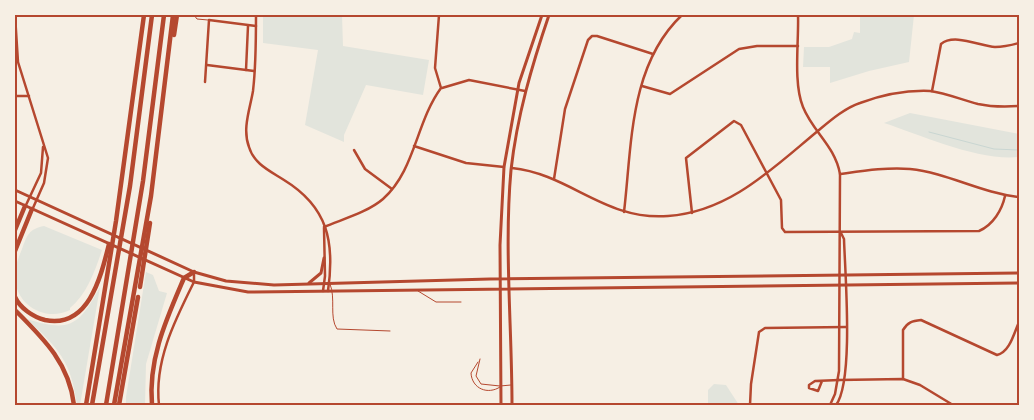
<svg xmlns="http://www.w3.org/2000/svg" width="1034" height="420" font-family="'Varela Round',sans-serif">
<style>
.green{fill:#e2e4dc}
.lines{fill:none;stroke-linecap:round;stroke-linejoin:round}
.stream{stroke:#c9d6d2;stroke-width:1}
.service{stroke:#b5482f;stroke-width:1}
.minor{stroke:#b5482f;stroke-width:2.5}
.tertiary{stroke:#b5482f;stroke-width:2.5}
.secondary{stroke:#b5482f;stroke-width:3}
.motorway{stroke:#b5482f;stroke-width:4.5}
.neatline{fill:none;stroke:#b5482f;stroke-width:2}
</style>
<rect width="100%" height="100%" fill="#f6efe4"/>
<g class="green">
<polygon points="263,15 342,15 343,46 429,60 423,95 366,85 344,135 344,142 305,125 318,50 263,43"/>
<polygon points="860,15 914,15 909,62 869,71 830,83 830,67 803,67 804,47 829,47 852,39 854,32 860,33"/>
<path d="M 910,113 L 1019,134 L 1019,157 C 977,161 924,136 884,123 Z"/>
<path d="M 44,226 L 102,250 C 95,271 87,294 70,308 L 70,310 C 46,322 17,306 15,279 C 14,268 18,259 22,249 C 27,235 29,229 44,226 Z"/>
<polygon points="146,272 153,275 159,291 167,293 146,364 145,405 126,405 126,397"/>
<path d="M 100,287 L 80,405 L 77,405 C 71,361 59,349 27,319 C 71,333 79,325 100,287 Z"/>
<polygon points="714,384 726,385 739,405 708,405 708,390"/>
</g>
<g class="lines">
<polyline class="stream" points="929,132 994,149 1019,150"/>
<g class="service">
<polyline points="194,15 197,19 208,20"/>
<path d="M 330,284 C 336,298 329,317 337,329 L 390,331"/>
<polyline points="418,291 436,302 461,302"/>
<polyline points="480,359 476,376 481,384 500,386 511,385"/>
<path d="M 478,362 L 471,373 C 472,389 488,395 500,387"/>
</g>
<g class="minor">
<polyline points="15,15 18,62 48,158 44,183 33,208"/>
<path d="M 256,15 C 256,40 256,66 253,91 C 250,109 242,129 249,147 C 254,164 270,171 284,180 C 328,207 335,242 328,291"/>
<polyline points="207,65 254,71"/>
<polyline points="246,70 248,26"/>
<polyline points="205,82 209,20 256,26"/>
<polyline points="642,86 670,94 739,49 757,46 798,46"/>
<polyline points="442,88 469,80 525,91"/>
<path d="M 932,91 L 941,44 C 954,33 980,46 995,47 C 1003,47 1012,45 1019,43"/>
<polyline points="15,96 29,96"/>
<polyline points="414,146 466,163 504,167"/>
<polyline points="354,150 365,169 392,189"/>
<path d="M 512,168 C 570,174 605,221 668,216 C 730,212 774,167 819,130 C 831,120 845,108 860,103 C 882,95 906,90 930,91 C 946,93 962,100 978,104 C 992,107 1005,107 1019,106"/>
<path d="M 840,174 C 862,171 887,167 910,169 C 948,173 981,193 1019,197"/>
<polyline points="554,179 565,109 588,40 592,36 597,36 653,54"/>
<polyline points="26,205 41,173 43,147"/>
<path d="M 624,212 C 632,145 629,65 682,15"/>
<path d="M 692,213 L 686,158 L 734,121 L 741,125 L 781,200 L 782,228 L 785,232 L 979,231 C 993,225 1002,210 1005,196"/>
<path d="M 324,227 C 343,219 368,212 383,199 C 415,171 416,122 441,88 L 435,68 L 439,15"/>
<polyline points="323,291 325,276 324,228"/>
<path d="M 903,379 L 903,330 C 908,322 912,321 921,320 L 997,355 C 1010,352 1014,333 1019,322"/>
<polyline points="822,381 818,391 809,388 809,385 815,381 839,380"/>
<polyline points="750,405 751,384 759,332 765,328 846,327"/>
</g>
<g class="tertiary">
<path d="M 798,15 C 799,41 793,83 803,107 C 813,132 835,146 840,174 L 839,371 L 835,394 L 830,405"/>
<polyline points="839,380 903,379 920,385 953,405"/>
<path d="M 159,405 C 154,361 175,320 194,282 L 194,272"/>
<path d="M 836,405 C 854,381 845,273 844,239 L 841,233"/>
</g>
<g class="secondary">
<polyline points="15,190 194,272 226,281 274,285 490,279 1019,273"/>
<polyline points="15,201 194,282 248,292 1019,283"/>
<polyline points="309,283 321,273 324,258"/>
<polyline points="501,405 500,245 504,167 519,83 542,15"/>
<path d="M 512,405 C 512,327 504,247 511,170 C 517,116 532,65 549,15"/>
</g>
<g class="motorway">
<polyline points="174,35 177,15"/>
<polyline points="15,230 25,206"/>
<polyline points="15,251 32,209"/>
<polyline points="140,287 150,223"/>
<path d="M 15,297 C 20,308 33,317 45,320 C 89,329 101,276 109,244"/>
<path d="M 15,310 C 44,339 69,363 74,405"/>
<polyline points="86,405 116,221 144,15"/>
<polyline points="92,405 130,186 152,15"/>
<polyline points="106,405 143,181 164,15"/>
<polyline points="114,405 151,196 173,15"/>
<polyline points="119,405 138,297"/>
<path d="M 152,405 C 148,359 166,320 184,278 L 194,272"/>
</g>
</g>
<rect width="1034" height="420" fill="none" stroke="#f6efe4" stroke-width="32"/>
<rect x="16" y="16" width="1002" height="388" class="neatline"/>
</svg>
